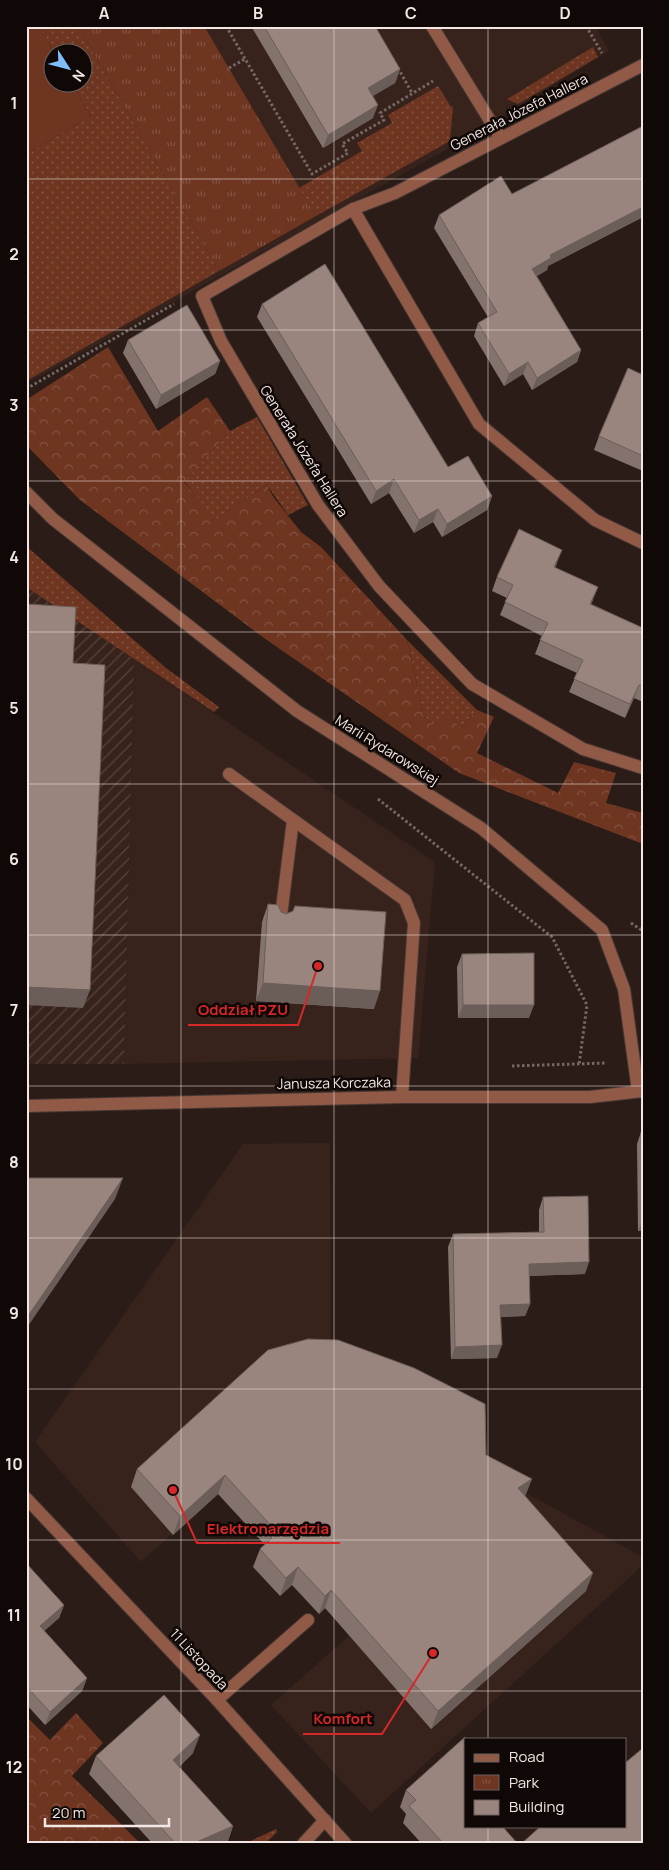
<svg xmlns="http://www.w3.org/2000/svg" width="669" height="1870" font-family="Manrope,sans-serif">
<style>
.built{fill:#38231c;fill-rule:evenodd}
.industrial{fill:url(#industrial-furrows)}
.grass{fill:url(#grass-dots)}
.forest{fill:url(#forest-crowns)}
.park{fill:url(#park-tufts)}
.pitch{fill:#6e3521}
.lines{fill:none;stroke-linecap:round;stroke-linejoin:round}
.minor-casing{stroke:#473834;stroke-width:14}
.path{stroke:#756864;stroke-width:3;stroke-dasharray:2.5 2.5;stroke-linecap:butt}
.minor{stroke:#915a47;stroke-width:12}
.wall{fill:#84726c}
.shaded-wall{fill:#6b5d58}
.building{fill:#99857e;stroke:#6b5d58}
.grid{fill:none;stroke:#f2e7e4;stroke-width:1;stroke-opacity:0.55}
.labels{text-anchor:middle;stroke-width:5;stroke-linejoin:round;paint-order:stroke}
.street-label{font-size:14px;fill:#f2e7e4;stroke:#0f0806}
.leader{fill:none;stroke:#d62828;stroke-width:2}
.callout-dot{fill:#d62828;stroke:#0f0806;stroke-width:2}
.callout-label{font-size:15px;text-anchor:middle;font-weight:bold;fill:#d62828;stroke:#0f0806;stroke-width:5;stroke-linejoin:round;paint-order:stroke}
.neatline{fill:none;stroke:#f2e7e4;stroke-width:2}
.grid-label{font-size:16px;text-anchor:middle;font-weight:bold;fill:#f2e7e4}
</style>
<defs>
<pattern id="industrial-furrows" width="10" height="10" patternUnits="userSpaceOnUse" patternTransform="scale(1.25)"><rect width="10" height="10" fill="#38231c"/><path d="M-1 1l2-2M0 10L10 0M9 11l2-2" fill="none" stroke="#55433d"/></pattern>
<pattern id="grass-dots" width="8" height="8" patternUnits="userSpaceOnUse" patternTransform="scale(1.25)"><rect width="8" height="8" fill="#6e3521"/><path d="M2 2h.1M6 6h.1" fill="none" stroke="#835241" stroke-width="1.8" stroke-linecap="round"/></pattern>
<pattern id="forest-crowns" width="20" height="18" patternUnits="userSpaceOnUse" patternTransform="scale(1.25)"><rect width="20" height="18" fill="#6e3521"/><path d="M2 6a3 3 0 1 1 6 0M12 15a3 3 0 1 1 6 0" fill="none" stroke="#835241"/></pattern>
<pattern id="park-tufts" width="24" height="20" patternUnits="userSpaceOnUse" patternTransform="scale(1.25)"><rect width="24" height="20" fill="#6e3521"/><path d="M3 7l-1-3M5 7V3M7 7l1-3M15 17l-1-3M17 17v-4M19 17l1-3" fill="none" stroke="#835241"/></pattern>
</defs>
<rect width="100%" height="100%" fill="#2b1c17"/>
<g class="built">
<path d="M 26,26 L 595,26 L 609,51 L 476,133 L 26,384 ZM 52,52 L 82,52 L 82,82 L 52,82 Z"/>
<polygon points="134,659 435,862 418,1058 124,1064"/>
<polygon points="330,1143 331,1358 315,1404 141,1562 35,1442 243,1144"/>
<polygon points="528,1494 643,1557 643,1565 371,1813 271,1705 349,1636"/>
</g>
<polygon class="industrial" points="26,587 134,659 124,1064 26,1064"/>
<g class="grass">
<polygon points="39,26 78,26 219,271 26,381 26,154 91,116 72,83 82,82 82,52 54,52"/>
<polygon points="593,47 598,57 518,104 507,99"/>
<polygon points="438,86 451,107 453,106 450,141 316,216 299,188 362,151 357,143 392,123 388,115"/>
<polygon points="257,417 308,505 288,515 267,485 215,520 184,481 230,431"/>
<polygon points="26,546 166,668 219,707 214,712 26,587"/>
<polygon points="407,640 477,710 461,728 436,728 424,716"/>
<polygon points="276,1829 277,1832 265,1844 244,1844"/>
</g>
<g class="forest">
<polygon points="108,347 158,431 207,397 230,431 184,482 216,519 267,485 274,498 301,532 321,547 407,640 424,716 436,728 447,716 461,728 477,710 494,717 477,753 558,793 574,762 616,773 606,803 643,813 643,844 459,773 264,638 80,500 26,445 26,400"/>
<polygon points="76,1713 103,1743 72,1776 141,1844 26,1844 26,1716 50,1740"/>
</g>
<polygon class="park" points="78,26 204,26 316,216 219,271"/>
<polygon class="pitch" points="26,26 39,26 54,52 52,52 52,82 72,83 91,116 26,154"/>
<g class="lines">
<defs>
<g id="minor">
<polyline points="432,26 500,137"/>
<polyline points="643,65 395,193 353,209 202,296 221,341 318,505 379,586 472,684 583,749 643,768"/>
<polyline points="353,209 479,424 595,520 643,543"/>
<polyline points="26,492 53,519 297,711 481,828 602,930 624,989 638,1091"/>
<polyline points="229,774 405,900 414,923 402,1097"/>
<polyline points="280,924 293,820"/>
<polyline points="26,1106 402,1097 590,1097 643,1091"/>
<polyline points="26,1498 217,1700 346,1844"/>
<polyline points="217,1700 308,1620"/>
<polyline points="303,1844 325,1820"/>
</g>
</defs>
<use href="#minor" class="minor-casing"/>
<g class="path">
<polyline points="226,26 312,174 348,153 342,144 384,120 380,113 433,81"/>
<polyline points="586,26 602,53"/>
<polyline points="229,68 245,59"/>
<polyline points="398,68 412,93"/>
<polyline points="26,389 174,304"/>
<polyline points="378,799 552,937 587,1005 579,1065"/>
<polyline points="631,923 643,931"/>
<polyline points="512,1066 605,1063"/>
</g>
<use href="#minor" class="minor"/>
</g>
<g class="wall">
<polygon points="251,26 375,26 400,69 395,83 372,96 373,118 323,148"/>
<polygon points="643,126 643,217 548,266 547,270 537,276 581,350 577,362 532,390 523,374 504,386 474,336 478,323 488,317 434,228 439,215 512,194"/>
<polygon points="262,304 448,467 492,496 487,510 442,537 433,522 414,533 389,493 371,504 257,317"/>
<polygon points="128,340 220,361 215,374 156,409 123,353"/>
<polygon points="643,375 643,471 594,450 599,436"/>
<polygon points="557,563 555,568 593,600 591,604 643,628 643,702 634,698 625,718 569,692 577,673 535,654 542,636 500,615 507,598 492,591 497,577"/>
<polygon points="268,904 281,912 374,1009 256,1001 262,922"/>
<polygon points="462,954 529,1018 458,1018 457,967"/>
<polygon points="641,1132 643,1132 643,1231 638,1231 637,1144"/>
<polygon points="543,1197 585,1274 529,1276 530,1304 525,1316 501,1317 497,1358 451,1359 448,1247 453,1234 539,1232 539,1210"/>
<polygon points="486,1455 525,1497 586,1591 431,1729 325,1608 319,1614 292,1585 280,1596 253,1567 260,1549 265,1545 218,1494 173,1535 131,1487 137,1469"/>
<polygon points="26,1563 64,1605 59,1618 44,1631 87,1678 82,1691 45,1725 26,1704"/>
<polygon points="193,1753 179,1767 233,1826 227,1844 153,1844 89,1774 96,1756"/>
<polygon points="406,1790 465,1826 518,1844 422,1844 403,1823 406,1814 400,1807"/>
</g>
<g class="shaded-wall">
<polygon points="400,69 395,83 363,102 368,88"/>
<polygon points="378,105 373,118 323,148 328,135"/>
<polygon points="643,207 643,217 548,266 547,270 528,281 532,269 550,255"/>
<polygon points="581,350 577,362 532,390 537,378"/>
<polygon points="220,361 215,374 156,409 161,395"/>
<polygon points="528,362 523,374 504,386 509,374"/>
<polygon points="394,479 389,493 371,504 376,491"/>
<polygon points="492,496 487,510 442,537 447,524"/>
<polygon points="438,509 433,522 414,533 419,520"/>
<polygon points="562,550 557,563 549,580 554,567"/>
<polygon points="598,587 593,600 585,617 590,604"/>
<polygon points="639,685 634,698 625,718 630,704"/>
<polygon points="263,983 380,991 374,1009 256,1001"/>
<polygon points="26,987 90,990 83,1008 26,1005"/>
<polygon points="463,1005 534,1005 529,1018 458,1018"/>
<polygon points="123,1178 115,1199 26,1329 26,1319"/>
<polygon points="643,1219 643,1231 638,1231"/>
<polygon points="589,1262 585,1274 524,1276 529,1264"/>
<polygon points="530,1304 525,1316 496,1317 500,1305"/>
<polygon points="502,1345 497,1358 451,1359 455,1347"/>
<polygon points="225,1475 218,1494 173,1535 180,1516"/>
<polygon points="532,1479 525,1497 518,1488"/>
<polygon points="298,1567 292,1585 280,1596 286,1578"/>
<polygon points="593,1573 586,1591 431,1729 438,1711"/>
<polygon points="331,1590 325,1608 319,1614 325,1596"/>
<polygon points="64,1605 59,1618 35,1639 40,1626"/>
<polygon points="87,1678 82,1691 45,1725 50,1712"/>
<polygon points="200,1735 193,1753 167,1778 173,1760"/>
<polygon points="233,1826 227,1844 192,1844"/>
<polygon points="643,1839 643,1844 638,1844"/>
</g>
<g class="building">
<polygon points="264,26 375,26 400,69 368,88 378,105 328,135"/>
<polygon points="643,126 643,207 550,255 551,258 532,269 581,350 537,378 528,362 509,374 478,323 497,312 439,215 501,176 512,194"/>
<polygon points="325,264 448,467 468,456 492,496 447,524 438,509 419,520 394,479 376,491 262,304"/>
<polygon points="187,305 220,361 161,395 128,340"/>
<polygon points="628,368 643,375 643,456 599,436"/>
<polygon points="519,529 562,550 554,567 598,587 590,604 643,628 643,686 639,685 630,704 574,679 583,660 540,640 548,623 505,602 513,585 497,577"/>
<polygon points="26,604 76,607 73,663 105,665 90,990 26,987"/>
<polygon points="268,904 278,905 281,912 286,914 293,911 295,906 386,912 380,991 263,983"/>
<polygon points="534,953 534,1005 463,1005 462,954"/>
<polygon points="641,1132 643,1132 643,1211"/>
<polygon points="26,1178 123,1178 26,1319"/>
<polygon points="588,1196 589,1262 529,1264 530,1304 500,1305 502,1345 455,1347 453,1234 544,1232 543,1197"/>
<polygon points="308,1339 338,1340 414,1368 485,1404 486,1455 532,1479 518,1488 593,1573 438,1711 331,1590 325,1596 298,1567 286,1578 260,1549 272,1538 269,1535 274,1529 225,1475 180,1516 137,1469 268,1350"/>
<polygon points="26,1563 64,1605 40,1626 87,1678 50,1712 26,1686"/>
<polygon points="164,1695 200,1735 173,1760 233,1826 192,1844 176,1844 96,1756"/>
<polygon points="465,1737 466,1739 465,1739 465,1826 502,1826 518,1844 444,1844 409,1806 416,1800 406,1790"/>
<polygon points="643,1748 643,1839 638,1844 521,1844 541,1826 625,1826 625,1763"/>
</g>
<path class="grid" d="M 181,26 L 181,1844M 334,26 L 334,1844M 488,26 L 488,1739M 26,179 L 643,179M 26,330 L 643,330M 26,481 L 643,481M 26,632 L 643,632M 26,784 L 643,784M 26,935 L 643,935M 26,1086 L 643,1086M 26,1238 L 643,1238M 26,1389 L 643,1389M 26,1540 L 643,1540M 26,1691 L 643,1691M 488,1826 L 488,1844"/>
<g class="labels">
<g class="street-label">
<text transform="translate(519 112) rotate(-27)" y="5">Generała Józefa Hallera</text>
<text transform="translate(304 451) rotate(58)" y="5">Generała Józefa Hallera</text>
<text transform="translate(387 750) rotate(32)" y="5">Marii Rydarowskiej</text>
<text transform="translate(334 1083) rotate(-1)" y="5">Janusza Korczaka</text>
<text transform="translate(199 1659) rotate(47)" y="5">11 Listopada</text>
</g>
</g>
<path class="leader" d="M318 966L298 1025H188M173 1490L197 1543H340M433 1653L382 1734H303"/>
<g class="callout-dot">
<circle cx="318" cy="966" r="5"/>
<circle cx="173" cy="1490" r="5"/>
<circle cx="433" cy="1653" r="5"/>
</g>
<g class="callout-label">
<text x="243" y="1015">Oddział PZU</text>
<text x="268" y="1534">Elektronarzędzia</text>
<text x="343" y="1724">Komfort</text>
</g>
<rect width="669" height="1870" fill="none" stroke="#0f0806" stroke-width="55"/>
<rect x="464" y="1738" width="162" height="90" fill="#0f0806" stroke="#6a615f"/>
<rect x="474" y="1754" width="25" height="8" fill="#915a47" stroke="#6a615f"/>
<text x="509" y="1762" font-size="15" fill="#f2e7e4">Road</text>
<rect x="474" y="1775" width="25" height="15" fill="url(#park-tufts)" stroke="#6a615f"/>
<text x="509" y="1788" font-size="15" fill="#f2e7e4">Park</text>
<rect x="474" y="1800" width="25" height="15" fill="#99857e" stroke="#6a615f"/>
<text x="509" y="1812" font-size="15" fill="#f2e7e4">Building</text>
<g transform="translate(68 68) rotate(126)"><circle r="24" fill="#0f0806" stroke="#6a615f"/>
<path d="M0-4L9 19L0 12L-9 19Z" fill="#81bdfa"/>
<text y="-8" font-size="14" font-weight="bold" text-anchor="middle" fill="#f2e7e4">N</text>
</g>
<path d="M45 1818v8h124v-8" fill="none" stroke="#f2e7e4" stroke-width="2.5"/>
<text x="52" y="1818" font-size="15" fill="#f2e7e4" stroke="#0f0806" stroke-width="4" paint-order="stroke">20 m</text>
<rect x="28" y="28" width="614" height="1814" class="neatline"/>
<g class="grid-label">
<text x="104" y="19">A</text>
<text x="258" y="19">B</text>
<text x="411" y="19">C</text>
<text x="565" y="19">D</text>
<text x="14" y="109">1</text>
<text x="14" y="260">2</text>
<text x="14" y="411">3</text>
<text x="14" y="563">4</text>
<text x="14" y="714">5</text>
<text x="14" y="865">6</text>
<text x="14" y="1016">7</text>
<text x="14" y="1168">8</text>
<text x="14" y="1319">9</text>
<text x="14" y="1470">10</text>
<text x="14" y="1621">11</text>
<text x="14" y="1773">12</text>
</g>
</svg>
